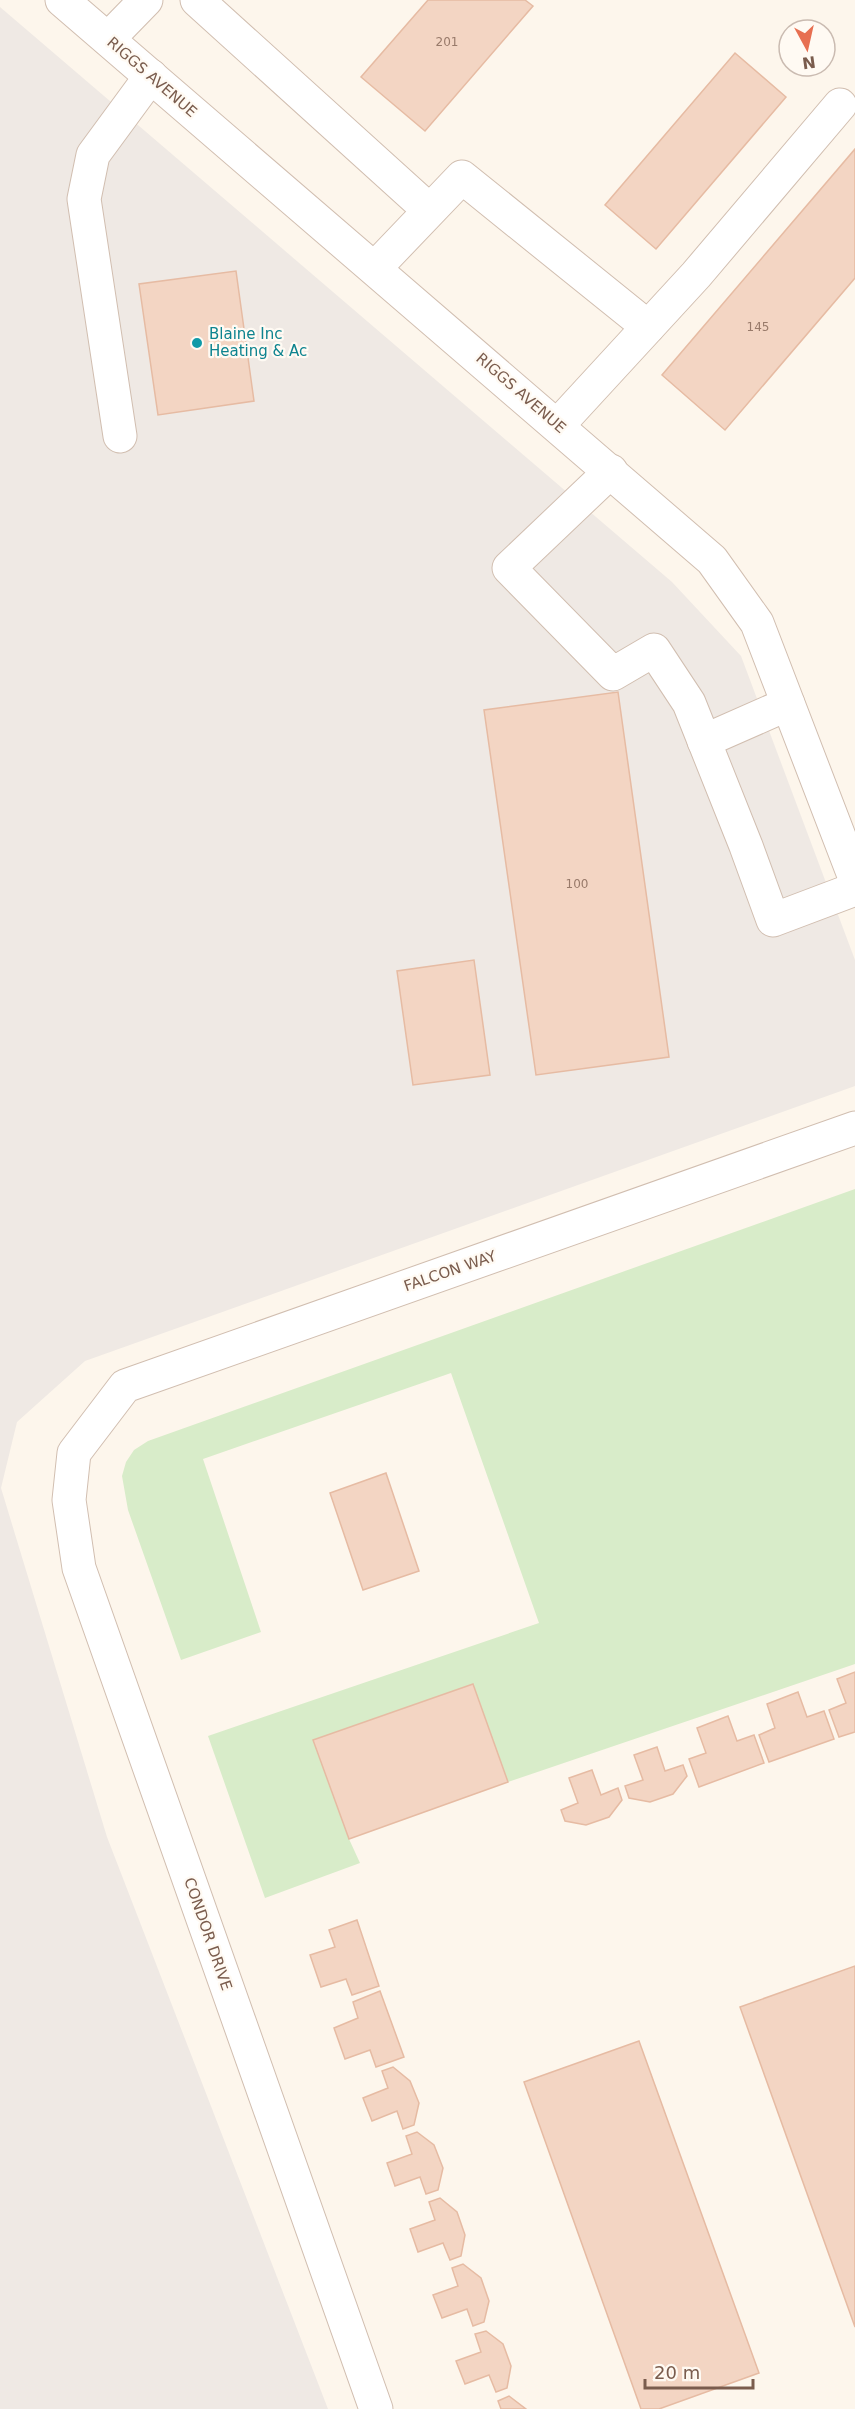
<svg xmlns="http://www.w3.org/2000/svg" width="855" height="2409" font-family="'DejaVu Sans',sans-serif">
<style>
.industrial{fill:#efe9e4}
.green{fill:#d8ecc9}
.building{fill:#f3d5c3;stroke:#e6bba3;stroke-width:1.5}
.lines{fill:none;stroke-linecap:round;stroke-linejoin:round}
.minor-casing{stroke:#d1beb0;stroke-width:35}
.minor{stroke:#fff;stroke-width:33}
.culture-dot{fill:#0f9aa8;stroke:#fffaf3;stroke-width:2}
.labels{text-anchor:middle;stroke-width:4.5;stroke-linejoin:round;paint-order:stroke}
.number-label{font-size:12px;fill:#987a6a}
.street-label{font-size:15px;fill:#7a5c4d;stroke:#fffaf3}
.culture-label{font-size:15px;fill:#0d838f;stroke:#fffaf3;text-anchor:start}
</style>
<rect width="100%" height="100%" fill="#fdf6ec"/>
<polygon class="industrial" points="0,7 672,582 741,656 855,960 855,1086 85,1361 17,1422 1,1488 107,1837 328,2409 0,2409"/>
<polygon class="green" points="855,1189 855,1664 508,1782 473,1684 314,1740 349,1839 360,1863 265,1898 208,1736 539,1623 451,1373 203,1459 261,1632 181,1660 128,1510 122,1476 126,1462 134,1450 148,1441"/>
<g class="building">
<polygon points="428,0 525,0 533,6 425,131 361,77"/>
<polygon points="735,53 786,97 656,249 605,205"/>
<polygon points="855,149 855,278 725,430 662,375"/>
<polygon points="236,271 254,401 158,415 139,284"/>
<polygon points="618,692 669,1057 536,1075 484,710"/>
<polygon points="474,960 490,1075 413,1085 397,971"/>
<polygon points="386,1473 419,1571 363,1590 330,1493"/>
<polygon points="855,1672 855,1732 839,1737 829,1710 846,1703 837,1679"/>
<polygon points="473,1684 508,1782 349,1839 313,1740"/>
<polygon points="798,1692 807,1717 824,1711 834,1739 769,1762 759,1735 775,1728 767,1704"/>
<polygon points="728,1716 737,1741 754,1735 764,1763 699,1787 689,1759 706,1753 697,1728"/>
<polygon points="657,1747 665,1771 683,1765 687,1776 673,1794 650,1802 629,1798 625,1786 643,1780 634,1755"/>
<polygon points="592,1770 601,1795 618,1788 622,1800 609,1817 586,1825 565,1821 561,1810 578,1803 569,1778"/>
<polygon points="357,1920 379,1986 352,1995 346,1979 321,1987 310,1955 335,1947 329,1930"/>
<polygon points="855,1966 855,2327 740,2007"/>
<polygon points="380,1991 404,2057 376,2067 370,2050 345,2059 334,2028 358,2018 353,2002"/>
<polygon points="639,2041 759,2373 659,2409 641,2409 524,2082"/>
<polygon points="393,2067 410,2081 419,2103 414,2125 403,2129 397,2111 372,2121 363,2098 388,2088 382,2071"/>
<polygon points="417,2132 434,2145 443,2168 438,2190 426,2194 420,2177 395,2186 387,2163 412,2154 406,2136"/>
<polygon points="440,2198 457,2212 465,2235 461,2256 450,2260 443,2243 418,2252 410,2229 435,2220 429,2202"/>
<polygon points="463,2264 481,2278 489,2301 484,2322 473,2326 467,2309 442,2318 433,2295 458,2286 452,2268"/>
<polygon points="486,2331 503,2344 511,2366 507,2388 496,2392 489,2375 465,2384 456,2361 481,2352 475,2334"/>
<polygon points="509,2396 526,2409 501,2409 498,2401"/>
</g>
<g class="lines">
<defs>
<g id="minor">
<polyline points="62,0 712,560 757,623 855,878"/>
<polyline points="197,0 429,210"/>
<polyline points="108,39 146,0"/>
<polyline points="375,268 462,177 648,327"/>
<polyline points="558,425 696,275 840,105"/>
<polyline points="120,436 84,199 93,155 151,76"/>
<polyline points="611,471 509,568 613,674 654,650 689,703 746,846 773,920 855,889"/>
<polyline points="704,741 788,704"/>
<polyline points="376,2409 79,1568 69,1500 74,1453 125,1386 855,1128"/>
</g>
</defs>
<use href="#minor" class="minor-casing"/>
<use href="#minor" class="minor"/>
</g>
<circle class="culture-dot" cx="197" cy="343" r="6"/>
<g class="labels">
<g class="number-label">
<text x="447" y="46">201</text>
<text x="758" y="331">145</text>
<text x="577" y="888">100</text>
</g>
<g class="street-label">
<text transform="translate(152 77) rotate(41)" y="5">RIGGS AVENUE</text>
<text transform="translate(521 393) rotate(41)" y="5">RIGGS AVENUE</text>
<text transform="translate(450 1271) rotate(-19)" y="5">FALCON WAY</text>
<text transform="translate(208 1934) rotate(71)" y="5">CONDOR DRIVE</text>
</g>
<g class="culture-label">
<text x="209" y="339">Blaine Inc<tspan x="209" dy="17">Heating &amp; Ac</tspan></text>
</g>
</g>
<g transform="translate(807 48) rotate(172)"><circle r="28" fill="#fffaf3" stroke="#cabbb1" stroke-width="1.5"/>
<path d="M0-4.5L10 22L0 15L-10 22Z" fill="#e76f51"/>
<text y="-9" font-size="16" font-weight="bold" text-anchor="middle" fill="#7a5c4d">N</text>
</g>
<path d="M645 2379v9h108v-9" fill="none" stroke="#7a5c4d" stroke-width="3"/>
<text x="654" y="2379" font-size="18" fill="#7a5c4d" stroke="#fffaf3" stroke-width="4.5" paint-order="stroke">20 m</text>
</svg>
